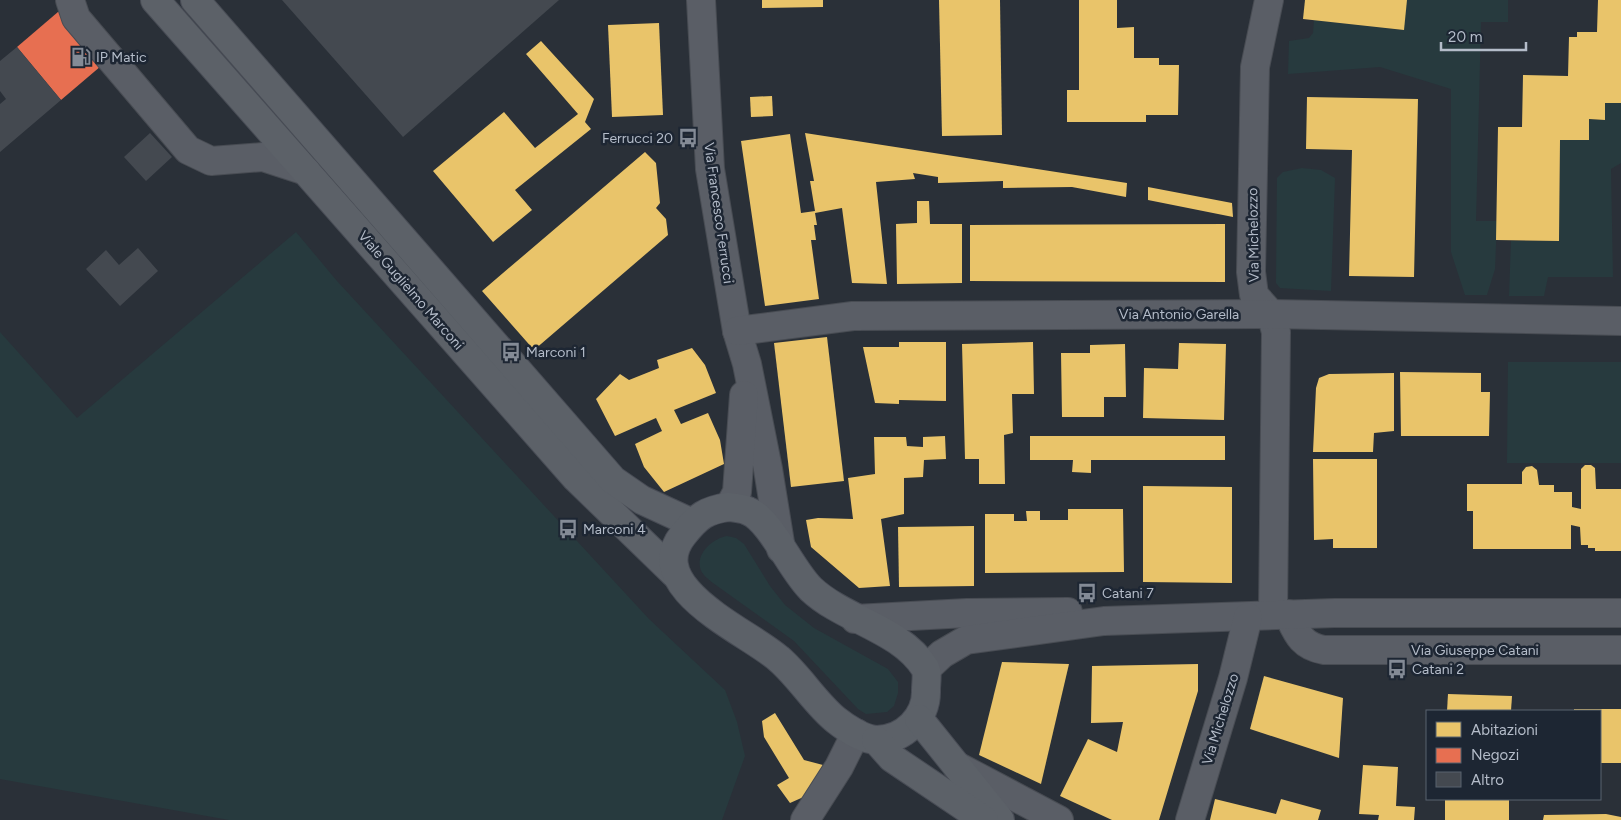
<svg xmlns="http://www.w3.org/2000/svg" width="1621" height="820" font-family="Figtree,sans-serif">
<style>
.green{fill:#273a3e}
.homes{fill:#e9c46a}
.shops{fill:#e76f51}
.building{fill:#444950}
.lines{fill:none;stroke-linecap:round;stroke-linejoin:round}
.minor-casing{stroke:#484c53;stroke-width:30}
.major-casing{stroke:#484c55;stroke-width:30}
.minor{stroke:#5a5e66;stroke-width:28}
.major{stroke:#5c6168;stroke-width:28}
.labels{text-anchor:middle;stroke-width:5;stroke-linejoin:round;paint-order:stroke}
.poi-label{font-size:14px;fill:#b4bcc9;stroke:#1d2633;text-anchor:start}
.street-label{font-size:14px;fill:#b4bcc9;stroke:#1d2633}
</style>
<rect width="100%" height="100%" fill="#2a3038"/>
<g class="green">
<polygon points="1407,0 1508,0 1508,22 1481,22 1476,221 1497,221 1495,269 1487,295 1465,295 1451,252 1451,89 1380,67 1288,74 1289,41 1309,38 1313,33 1314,20 1403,30"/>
<polygon points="1605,103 1621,103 1621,163 1611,169 1613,277 1548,277 1544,296 1509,296 1511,241 1559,241 1560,140 1589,140 1589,119 1605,120"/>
<polygon points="1302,168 1321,170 1335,178 1331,291 1280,288 1276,283 1277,178 1283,172"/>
<polygon points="296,232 337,281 649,619 725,690 737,722 745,756 722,820 229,820 0,779 0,332 77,418"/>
<polygon points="1508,362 1621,362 1621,463 1507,463"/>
<path d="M 727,536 L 736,538 L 744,544 L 770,586 L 785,605 L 814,628 L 888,669 L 898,682 L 898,693 L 894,706 L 887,712 L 866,714 L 858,709 L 794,641 L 713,583 C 708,579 701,574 700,567 C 697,552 714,538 727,536 Z"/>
</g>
<g class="homes">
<polygon points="762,0 823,0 823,7 762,8"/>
<polygon points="939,0 1000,0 1002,135 942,136"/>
<polygon points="1079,0 1117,0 1117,28 1134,27 1134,58 1159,58 1159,65 1179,65 1178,115 1146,115 1146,122 1067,122 1067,90 1079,90"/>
<polygon points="1305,0 1407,0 1404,30 1303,19"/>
<polygon points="1598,0 1621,0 1621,103 1605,103 1605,120 1589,119 1589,140 1560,140 1559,241 1496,240 1498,127 1522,127 1523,75 1568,76 1569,37 1577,37 1577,32 1597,32"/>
<polygon points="659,23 663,115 612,117 608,25"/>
<polygon points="541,41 594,99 585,122 591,129 515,190 532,210 493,242 433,171 504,112 535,148 578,114 526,54"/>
<polygon points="772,96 773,116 751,117 750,97"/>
<polygon points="1307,97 1418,99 1414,277 1349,276 1352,150 1306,149"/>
<polygon points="805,133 1127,183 1126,197 1072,187 1003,188 1003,181 938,183 938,177 913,173 915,179 876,182 887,284 852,283 842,208 815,213 817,225 814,225 816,240 811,240 819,299 765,306 741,141 790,134 801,213 815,211 810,181 814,181"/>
<polygon points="645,152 656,163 660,203 656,208 666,219 668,235 534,350 482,291"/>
<polygon points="1148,187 1232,203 1233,217 1148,200"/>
<polygon points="917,201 929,201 930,224 962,224 962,283 897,284 896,224 917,223"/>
<polygon points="1225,224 1225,282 970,281 970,225"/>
<polygon points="827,337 844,481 791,487 774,343"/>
<polygon points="899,342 946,342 946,401 899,400 899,404 875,403 863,347 899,347"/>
<polygon points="1033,342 1034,394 1012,394 1013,433 1004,435 1005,484 979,484 979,459 965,459 962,344"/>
<polygon points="1179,343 1226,344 1224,420 1143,418 1144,368 1178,369"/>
<polygon points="1125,344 1126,397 1104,397 1104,417 1062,417 1061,353 1090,353 1090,345"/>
<polygon points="692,348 705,365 716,393 674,410 681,424 708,413 720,440 724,464 664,492 644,467 635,444 662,431 656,418 615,436 596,399 620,374 629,380 659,368 657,360"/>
<polygon points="1400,372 1481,373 1481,392 1490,392 1489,436 1401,436"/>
<polygon points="1394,373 1394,431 1374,433 1373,452 1313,452 1316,388 1319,378 1329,374"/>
<polygon points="945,436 946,459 924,460 923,477 904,478 904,514 881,519 890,586 859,588 811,547 806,520 818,518 853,519 848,478 875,474 874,437 906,437 907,446 923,447 923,437"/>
<polygon points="1030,436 1225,436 1225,460 1091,460 1091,473 1072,472 1073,460 1030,460"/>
<polygon points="1313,459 1377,459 1377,548 1333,548 1333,539 1314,540"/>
<polygon points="1585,465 1591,465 1595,468 1596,489 1621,489 1621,551 1595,551 1595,548 1588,548 1588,545 1581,545 1580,527 1571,525 1571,549 1473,549 1473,511 1467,511 1467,484 1522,484 1522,472 1526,467 1532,466 1537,470 1539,485 1554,485 1554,492 1572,492 1572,507 1581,509 1581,469"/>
<polygon points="1143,486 1232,487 1232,583 1143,582"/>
<polygon points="1068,509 1123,509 1124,572 985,573 985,514 1014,514 1014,521 1027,521 1026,511 1040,511 1040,520 1068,520"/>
<polygon points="974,526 974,586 899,587 898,527"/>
<polygon points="1002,662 1069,664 1041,784 979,755"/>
<polygon points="1198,664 1198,691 1159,820 1112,820 1060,796 1088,739 1117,752 1123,722 1091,723 1092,666"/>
<polygon points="1264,676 1343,698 1339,758 1250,729"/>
<polygon points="1448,694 1512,696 1511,711 1447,711"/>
<polygon points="1574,709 1621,709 1621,763 1600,763 1600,711 1574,711"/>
<polygon points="775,713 804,760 823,765 808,795 790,803 777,785 789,778 764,737 762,721"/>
<polygon points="1363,765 1398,767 1396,806 1415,807 1414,820 1378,820 1379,815 1359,814"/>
<polygon points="1215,799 1276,814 1281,799 1321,810 1318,820 1210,820"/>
<rect x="1445" y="799" width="64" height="21"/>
<polygon points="1606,814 1621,817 1621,820 1543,820 1544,815"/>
</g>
<polygon class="shops" points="72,0 79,0 121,49 61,100 17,47"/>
<g class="building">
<polygon points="282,0 559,0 403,137"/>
<polygon points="17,47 61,100 0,152 0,104 6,99 0,91 0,61"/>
<polygon points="150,133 172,157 146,181 124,157"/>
<polygon points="138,248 158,271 120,306 86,269 106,250 119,265"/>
</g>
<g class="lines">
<defs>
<g id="minor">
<polyline points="70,0 76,18 188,150 211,161 263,157 306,171"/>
<polyline points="701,0 710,169 737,331 747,364 768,469 781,549"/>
<polyline points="1269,0 1255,67 1251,272 1254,295 1271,314 1276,332 1273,615"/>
<polyline points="737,331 853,316 1271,314 1621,321"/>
<polyline points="729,507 737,492 744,395"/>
<path d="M 1288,614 C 1297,633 1301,646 1324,650 L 1621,650"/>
<polyline points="855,619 967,613 1068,612"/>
<polyline points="926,669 942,654 966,640 1104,621 1334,613 1621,613"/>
<polyline points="957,766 1059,820"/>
<polyline points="805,820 839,767 856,733"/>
<polyline points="1190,820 1233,678 1248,617"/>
</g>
<g id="major">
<polyline points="155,0 576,478 675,574"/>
<polyline points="195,0 613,480 642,500 692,523"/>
<path d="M 729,507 C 735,508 742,508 748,511 C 771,520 791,570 811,589 C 844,620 901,629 925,668 C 928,673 926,683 926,690 C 927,717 904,740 876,740 C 863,739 846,728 836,720 C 815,703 800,677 779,659 C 749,632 641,588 683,535 C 698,516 706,510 729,507 Z"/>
<polyline points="919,719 1000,820"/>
<polyline points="876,740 892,758 984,820"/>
</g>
</defs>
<use href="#minor" class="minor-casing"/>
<use href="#major" class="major-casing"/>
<use href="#minor" class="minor"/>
<use href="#major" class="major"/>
</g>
<defs>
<symbol id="fuel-bare" viewBox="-9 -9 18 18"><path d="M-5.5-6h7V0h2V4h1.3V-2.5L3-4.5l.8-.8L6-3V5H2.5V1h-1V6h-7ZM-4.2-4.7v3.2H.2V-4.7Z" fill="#848b96" stroke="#1d2633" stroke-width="2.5" paint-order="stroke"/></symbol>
<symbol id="bus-bare" viewBox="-9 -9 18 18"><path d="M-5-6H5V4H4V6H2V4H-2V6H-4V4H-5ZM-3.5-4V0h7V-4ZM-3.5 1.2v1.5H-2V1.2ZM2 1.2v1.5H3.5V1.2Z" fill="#848b96" stroke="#1d2633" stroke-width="2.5" paint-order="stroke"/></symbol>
</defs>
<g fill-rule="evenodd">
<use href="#fuel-bare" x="67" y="43" width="28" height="28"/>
<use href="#bus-bare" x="674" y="124" width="28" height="28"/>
<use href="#bus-bare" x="497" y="338" width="28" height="28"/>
<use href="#bus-bare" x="554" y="515" width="28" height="28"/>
<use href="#bus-bare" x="1073" y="579" width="28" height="28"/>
<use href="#bus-bare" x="1383" y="655" width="28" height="28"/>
</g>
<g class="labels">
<g class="poi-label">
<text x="96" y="62">IP Matic</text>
<text x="673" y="143" text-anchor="end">Ferrucci 20</text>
<text x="526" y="357">Marconi 1</text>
<text x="583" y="534">Marconi 4</text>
<text x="1102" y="598">Catani 7</text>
<text x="1412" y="674">Catani 2</text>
</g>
<g class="street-label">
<text transform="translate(719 213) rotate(82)" y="5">Via Francesco Ferrucci</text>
<text transform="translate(1253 235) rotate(-91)" y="5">Via Michelozzo</text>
<text transform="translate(411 290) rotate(49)" y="5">Viale Guglielmo Marconi</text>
<text x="1179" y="319">Via Antonio Garella</text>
<text x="1475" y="655">Via Giuseppe Catani</text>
<text transform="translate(1220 719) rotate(-73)" y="5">Via Michelozzo</text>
</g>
</g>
<rect x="1426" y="710" width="175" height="90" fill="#1d2633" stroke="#59626f"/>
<rect x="1436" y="722" width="25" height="15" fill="#e9c46a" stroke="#59626f"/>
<text x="1471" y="735" font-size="15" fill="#b4bcc9">Abitazioni</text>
<rect x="1436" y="748" width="25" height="15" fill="#e76f51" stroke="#59626f"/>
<text x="1471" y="760" font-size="15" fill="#b4bcc9">Negozi</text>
<rect x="1436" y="772" width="25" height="15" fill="#444950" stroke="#59626f"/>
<text x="1471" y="785" font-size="15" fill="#b4bcc9">Altro</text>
<path d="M1441 42v8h85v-8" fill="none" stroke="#b4bcc9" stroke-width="2.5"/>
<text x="1448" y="42" font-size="15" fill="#b4bcc9" stroke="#1d2633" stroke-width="4" paint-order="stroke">20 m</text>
</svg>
